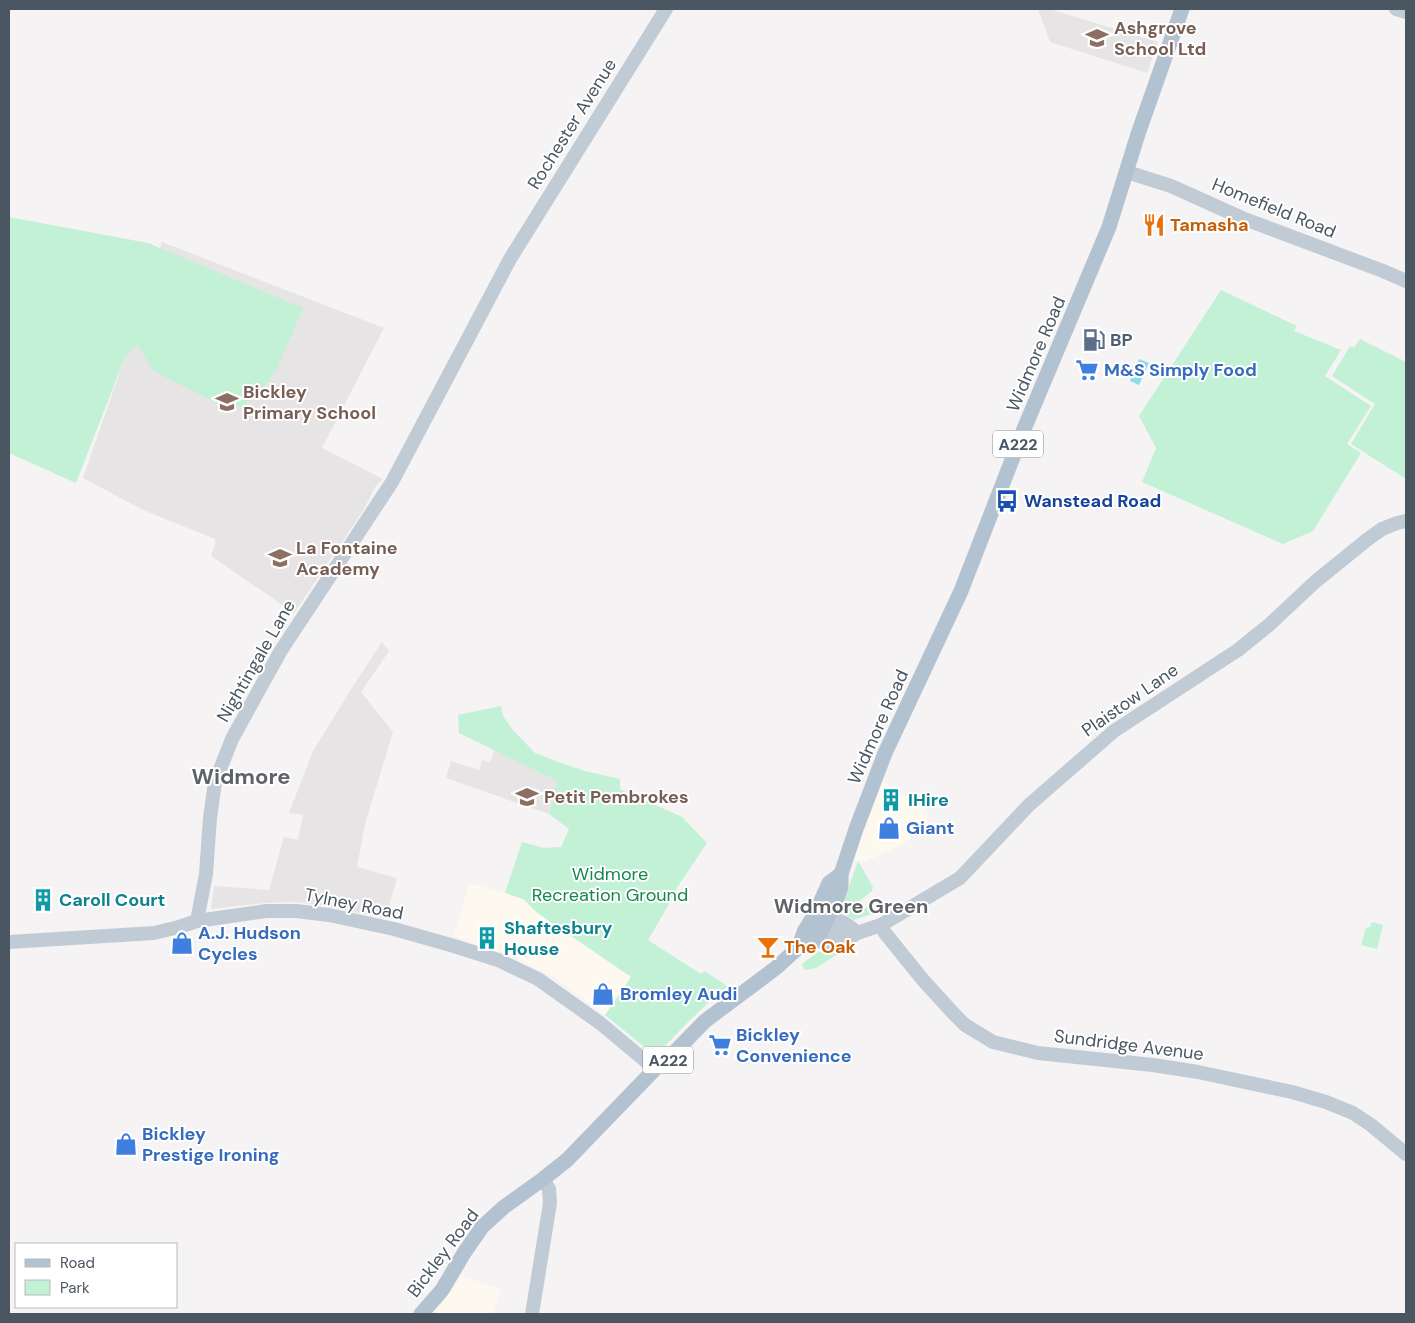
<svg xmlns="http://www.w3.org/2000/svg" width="1415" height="1323" font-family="'DM Sans',sans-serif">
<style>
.commercial{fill:#fdf9ef}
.education{fill:#e6e4e5}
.green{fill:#c3f1d5}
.water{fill:#90daee}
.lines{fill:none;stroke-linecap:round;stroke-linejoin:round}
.secondary{stroke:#c1cbd6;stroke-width:14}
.primary{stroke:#b3c2d1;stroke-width:15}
.labels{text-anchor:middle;stroke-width:4;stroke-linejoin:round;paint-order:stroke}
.shield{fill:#fff;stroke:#808990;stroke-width:1}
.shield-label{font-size:16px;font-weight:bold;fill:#4a5661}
.education-label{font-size:18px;font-weight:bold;fill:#785e54;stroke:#fff;text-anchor:start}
.street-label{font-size:18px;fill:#4a5661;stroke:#fff}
.food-label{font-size:18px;font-weight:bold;fill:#c56008;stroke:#fff;text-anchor:start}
.service-label{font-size:18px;font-weight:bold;fill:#4e5e75;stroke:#fff;text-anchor:start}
.shop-label{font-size:18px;font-weight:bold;fill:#366cbe;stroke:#fff;text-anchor:start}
.transit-label{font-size:18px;font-weight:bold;fill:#164399;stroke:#fff;text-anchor:start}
.culture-label{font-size:18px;font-weight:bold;fill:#0d838f;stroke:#fff;text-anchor:start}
.park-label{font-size:18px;fill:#17864f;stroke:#fff}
.quarter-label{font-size:20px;font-weight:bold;fill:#5f6368;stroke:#fff}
.district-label{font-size:22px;font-weight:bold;fill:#5f6368;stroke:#fff}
</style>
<rect width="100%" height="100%" fill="#f5f3f3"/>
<g class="commercial">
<polygon points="882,781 924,808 927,813 927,824 907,841 891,850 864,862 854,860 866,825"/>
<polygon points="469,883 522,898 532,908 539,914 631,977 605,1015 555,978 535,968 510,955 454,936"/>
<polygon points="461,1276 501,1289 492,1314 433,1314 452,1290"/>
</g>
<g class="education">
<polygon points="1038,9 1049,9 1158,42 1147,73 1050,42"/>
<polygon points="162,242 384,328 322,448 383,479 375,487 363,511 294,613 211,556 215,545 215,539 143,510 83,478 125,357"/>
<polygon points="382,642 389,651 361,692 393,732 365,824 357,867 397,878 386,917 384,918 319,905 294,902 266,903 211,909 214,886 269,890 284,837 298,840 303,815 289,813 313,751 355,683"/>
<polygon points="495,750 557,781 549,814 446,778 451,761 479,770 482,760 490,762"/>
</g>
<g class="green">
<polygon points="9,217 148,243 303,308 277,369 262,389 252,399 244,406 233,408 221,405 163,376 153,370 137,344 125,357 76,483 9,453"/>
<polygon points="1221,290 1297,326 1294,331 1341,350 1325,376 1371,406 1347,444 1361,453 1313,531 1283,544 1142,482 1156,448 1139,416"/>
<polygon points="1360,339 1406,362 1406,479 1351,444 1375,404 1332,376 1350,346 1354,348"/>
<polygon points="501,706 503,716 512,729 535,753 564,764 585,771 620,779 620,789 682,817 707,843 674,892 668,906 648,940 701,974 705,971 728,987 722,990 688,1022 657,1054 652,1053 605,1015 631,977 539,914 532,908 525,900 505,893 522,842 544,848 561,847 569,829 549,814 557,781 459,733 458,715"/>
<polygon points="858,861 873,887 872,891 859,901 865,908 871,906 877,912 854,920 842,913 842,906"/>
<polygon points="1372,922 1383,925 1377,949 1361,945 1366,928 1370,927"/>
<polygon points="842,951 816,968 804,970 802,964 818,952"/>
</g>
<polygon class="water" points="1139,359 1149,363 1139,385 1130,381"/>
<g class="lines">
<g class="secondary">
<polyline points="1396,9 1406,12"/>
<polyline points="1127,172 1171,186 1242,218 1383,271 1406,281"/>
<path d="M 818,916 C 827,920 826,919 835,920 C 844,921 851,927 857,933"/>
<path d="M 826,920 C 832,934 837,933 850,938"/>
<polyline points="197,921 206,874 210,818 215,782 232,739 280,652 392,482 510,259 666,9"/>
<polyline points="881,925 885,933 923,980 954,1014 965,1025 993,1042 1038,1053 1153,1065 1198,1072 1292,1092 1326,1102 1353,1113 1371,1125 1406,1154"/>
<polyline points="813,941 843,943 857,933 881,925 960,878 1029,805 1114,731 1238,650 1269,625 1316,581 1368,539 1382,529 1397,523 1406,521"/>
<polyline points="9,942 154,933 179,927 197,921 266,911 296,911 329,915 394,929 454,946 498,960 538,979 600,1023 655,1069"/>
<polyline points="532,1314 550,1203 549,1189 543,1179"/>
</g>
<g class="primary">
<polyline points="799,947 804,932 815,914 829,883 841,874"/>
<polyline points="421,1314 442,1290 464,1253 482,1227 504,1207 543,1179 567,1160 655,1069 667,1060 705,1021 777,967 799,947 810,944 813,941 821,932 837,898 841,887 841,874 856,829 885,753 961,591 1024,429 1109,227 1138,134 1182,9"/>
</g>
</g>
<defs>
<symbol id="school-bare" viewBox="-9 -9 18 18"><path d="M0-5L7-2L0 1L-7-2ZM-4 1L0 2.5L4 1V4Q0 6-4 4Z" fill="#8d6e63" stroke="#fff" stroke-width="2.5" paint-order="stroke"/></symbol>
<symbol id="restaurant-bare" viewBox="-9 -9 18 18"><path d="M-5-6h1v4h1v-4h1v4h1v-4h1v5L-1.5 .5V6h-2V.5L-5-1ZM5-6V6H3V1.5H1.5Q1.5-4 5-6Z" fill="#e8710a" stroke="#fff" stroke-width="2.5" paint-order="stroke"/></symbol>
<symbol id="fuel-bare" viewBox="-9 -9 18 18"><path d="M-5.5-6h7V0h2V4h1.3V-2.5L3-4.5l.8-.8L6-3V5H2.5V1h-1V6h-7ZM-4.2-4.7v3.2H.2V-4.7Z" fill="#5c6f8a" stroke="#fff" stroke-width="2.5" paint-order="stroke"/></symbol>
<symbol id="supermarket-bare" viewBox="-9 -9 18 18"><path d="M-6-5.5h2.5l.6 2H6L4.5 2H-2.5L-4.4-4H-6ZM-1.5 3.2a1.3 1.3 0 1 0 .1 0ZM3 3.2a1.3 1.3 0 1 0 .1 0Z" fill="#3f7fe0" stroke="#fff" stroke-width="2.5" paint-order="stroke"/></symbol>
<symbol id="bus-bare" viewBox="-9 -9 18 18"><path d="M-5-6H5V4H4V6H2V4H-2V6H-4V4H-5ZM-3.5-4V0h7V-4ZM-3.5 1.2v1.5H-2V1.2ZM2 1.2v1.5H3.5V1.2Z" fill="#1a4fb4" stroke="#fff" stroke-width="2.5" paint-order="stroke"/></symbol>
<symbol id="building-bare" viewBox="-9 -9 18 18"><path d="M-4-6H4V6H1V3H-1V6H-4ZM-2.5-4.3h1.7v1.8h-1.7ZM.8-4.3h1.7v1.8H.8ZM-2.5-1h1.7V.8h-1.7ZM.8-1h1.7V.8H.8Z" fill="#0f9aa8" stroke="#fff" stroke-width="2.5" paint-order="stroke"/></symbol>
<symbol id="shop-bare" viewBox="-9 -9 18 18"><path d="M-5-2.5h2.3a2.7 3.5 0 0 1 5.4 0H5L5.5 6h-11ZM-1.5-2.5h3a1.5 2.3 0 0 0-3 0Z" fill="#3f7fe0" stroke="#fff" stroke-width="2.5" paint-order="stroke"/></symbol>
<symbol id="bar-bare" viewBox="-9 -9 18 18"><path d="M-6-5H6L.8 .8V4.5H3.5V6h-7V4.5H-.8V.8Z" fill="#e8710a" stroke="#fff" stroke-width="2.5" paint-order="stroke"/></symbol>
</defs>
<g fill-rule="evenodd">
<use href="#school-bare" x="1081" y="22" width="32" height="32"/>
<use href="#restaurant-bare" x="1138" y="209" width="32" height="32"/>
<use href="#fuel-bare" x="1078" y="324" width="32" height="32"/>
<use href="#supermarket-bare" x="1071" y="354" width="32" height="32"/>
<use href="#school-bare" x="211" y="386" width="32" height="32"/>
<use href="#bus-bare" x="991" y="485" width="32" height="32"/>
<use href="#school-bare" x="264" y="542" width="32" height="32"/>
<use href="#school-bare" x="511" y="781" width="32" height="32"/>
<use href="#building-bare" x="875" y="784" width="32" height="32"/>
<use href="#shop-bare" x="873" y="812" width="32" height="32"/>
<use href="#building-bare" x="27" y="884" width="32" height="32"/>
<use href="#building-bare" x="471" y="922" width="32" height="32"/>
<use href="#shop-bare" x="166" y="927" width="32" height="32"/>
<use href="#bar-bare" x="752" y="931" width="32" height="32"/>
<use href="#shop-bare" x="587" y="978" width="32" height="32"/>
<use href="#supermarket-bare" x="704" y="1029" width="32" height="32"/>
<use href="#shop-bare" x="110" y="1128" width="32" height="32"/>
</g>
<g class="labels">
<g class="shield">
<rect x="993" y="430.5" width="50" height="27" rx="4"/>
<rect x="643" y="1046.5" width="50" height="27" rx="4"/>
</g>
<g class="shield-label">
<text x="1018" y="450">A222</text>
<text x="668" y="1066">A222</text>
</g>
<g class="education-label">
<text x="1114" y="34">Ashgrove<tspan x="1114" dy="21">School Ltd</tspan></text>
<text x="243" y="398">Bickley<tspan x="243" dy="21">Primary School</tspan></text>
<text x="296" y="554">La Fontaine<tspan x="296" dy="21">Academy</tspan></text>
<text x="544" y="803">Petit Pembrokes</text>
</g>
<g class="street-label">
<text transform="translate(572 124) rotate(-58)" y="6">Rochester Avenue</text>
<text transform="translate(1274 208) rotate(22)" y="6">Homefield Road</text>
<text transform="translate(1036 354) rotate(-67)" y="6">Widmore Road</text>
<text transform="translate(256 661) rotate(-60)" y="6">Nightingale Lane</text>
<text transform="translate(1130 700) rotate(-35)" y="6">Plaistow Lane</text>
<text transform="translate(878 727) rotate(-66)" y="6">Widmore Road</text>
<text transform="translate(354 904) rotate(11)" y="6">Tylney Road</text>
<text transform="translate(1129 1045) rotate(7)" y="6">Sundridge Avenue</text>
<text transform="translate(443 1253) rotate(-53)" y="6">Bickley Road</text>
</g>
<g class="food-label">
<text x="1170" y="231">Tamasha</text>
<text x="784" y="953">The Oak</text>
</g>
<g class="service-label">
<text x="1110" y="346">BP</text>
</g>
<g class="shop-label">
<text x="1104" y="376">M&amp;S Simply Food</text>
<text x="906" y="834">Giant</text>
<text x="198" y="939">A.J. Hudson<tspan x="198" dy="21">Cycles</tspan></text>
<text x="620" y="1000">Bromley Audi</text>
<text x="736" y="1041">Bickley<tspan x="736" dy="21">Convenience</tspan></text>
<text x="142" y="1140">Bickley<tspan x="142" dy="21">Prestige Ironing</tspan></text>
</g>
<g class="transit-label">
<text x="1024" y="507">Wanstead Road</text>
</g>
<g class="culture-label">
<text x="908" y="806">IHire</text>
<text x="59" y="906">Caroll Court</text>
<text x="504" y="934">Shaftesbury<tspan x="504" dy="21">House</tspan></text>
</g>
<g class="park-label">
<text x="610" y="880">Widmore<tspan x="610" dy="21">Recreation Ground</tspan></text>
</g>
<g class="quarter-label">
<text x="851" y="913">Widmore Green</text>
</g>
<g class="district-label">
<text x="241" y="784">Widmore</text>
</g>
</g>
<rect width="1415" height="1323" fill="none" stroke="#4a5661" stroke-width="20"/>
<rect x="15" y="1243" width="162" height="65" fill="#ffffff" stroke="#b7bbc0"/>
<rect x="25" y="1259" width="25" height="8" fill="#b3c2d1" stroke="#b7bbc0"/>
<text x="60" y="1268" font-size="15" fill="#4a5661">Road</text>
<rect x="25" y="1280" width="25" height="15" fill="#c3f1d5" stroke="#b7bbc0"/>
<text x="60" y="1293" font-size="15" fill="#4a5661">Park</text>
</svg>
